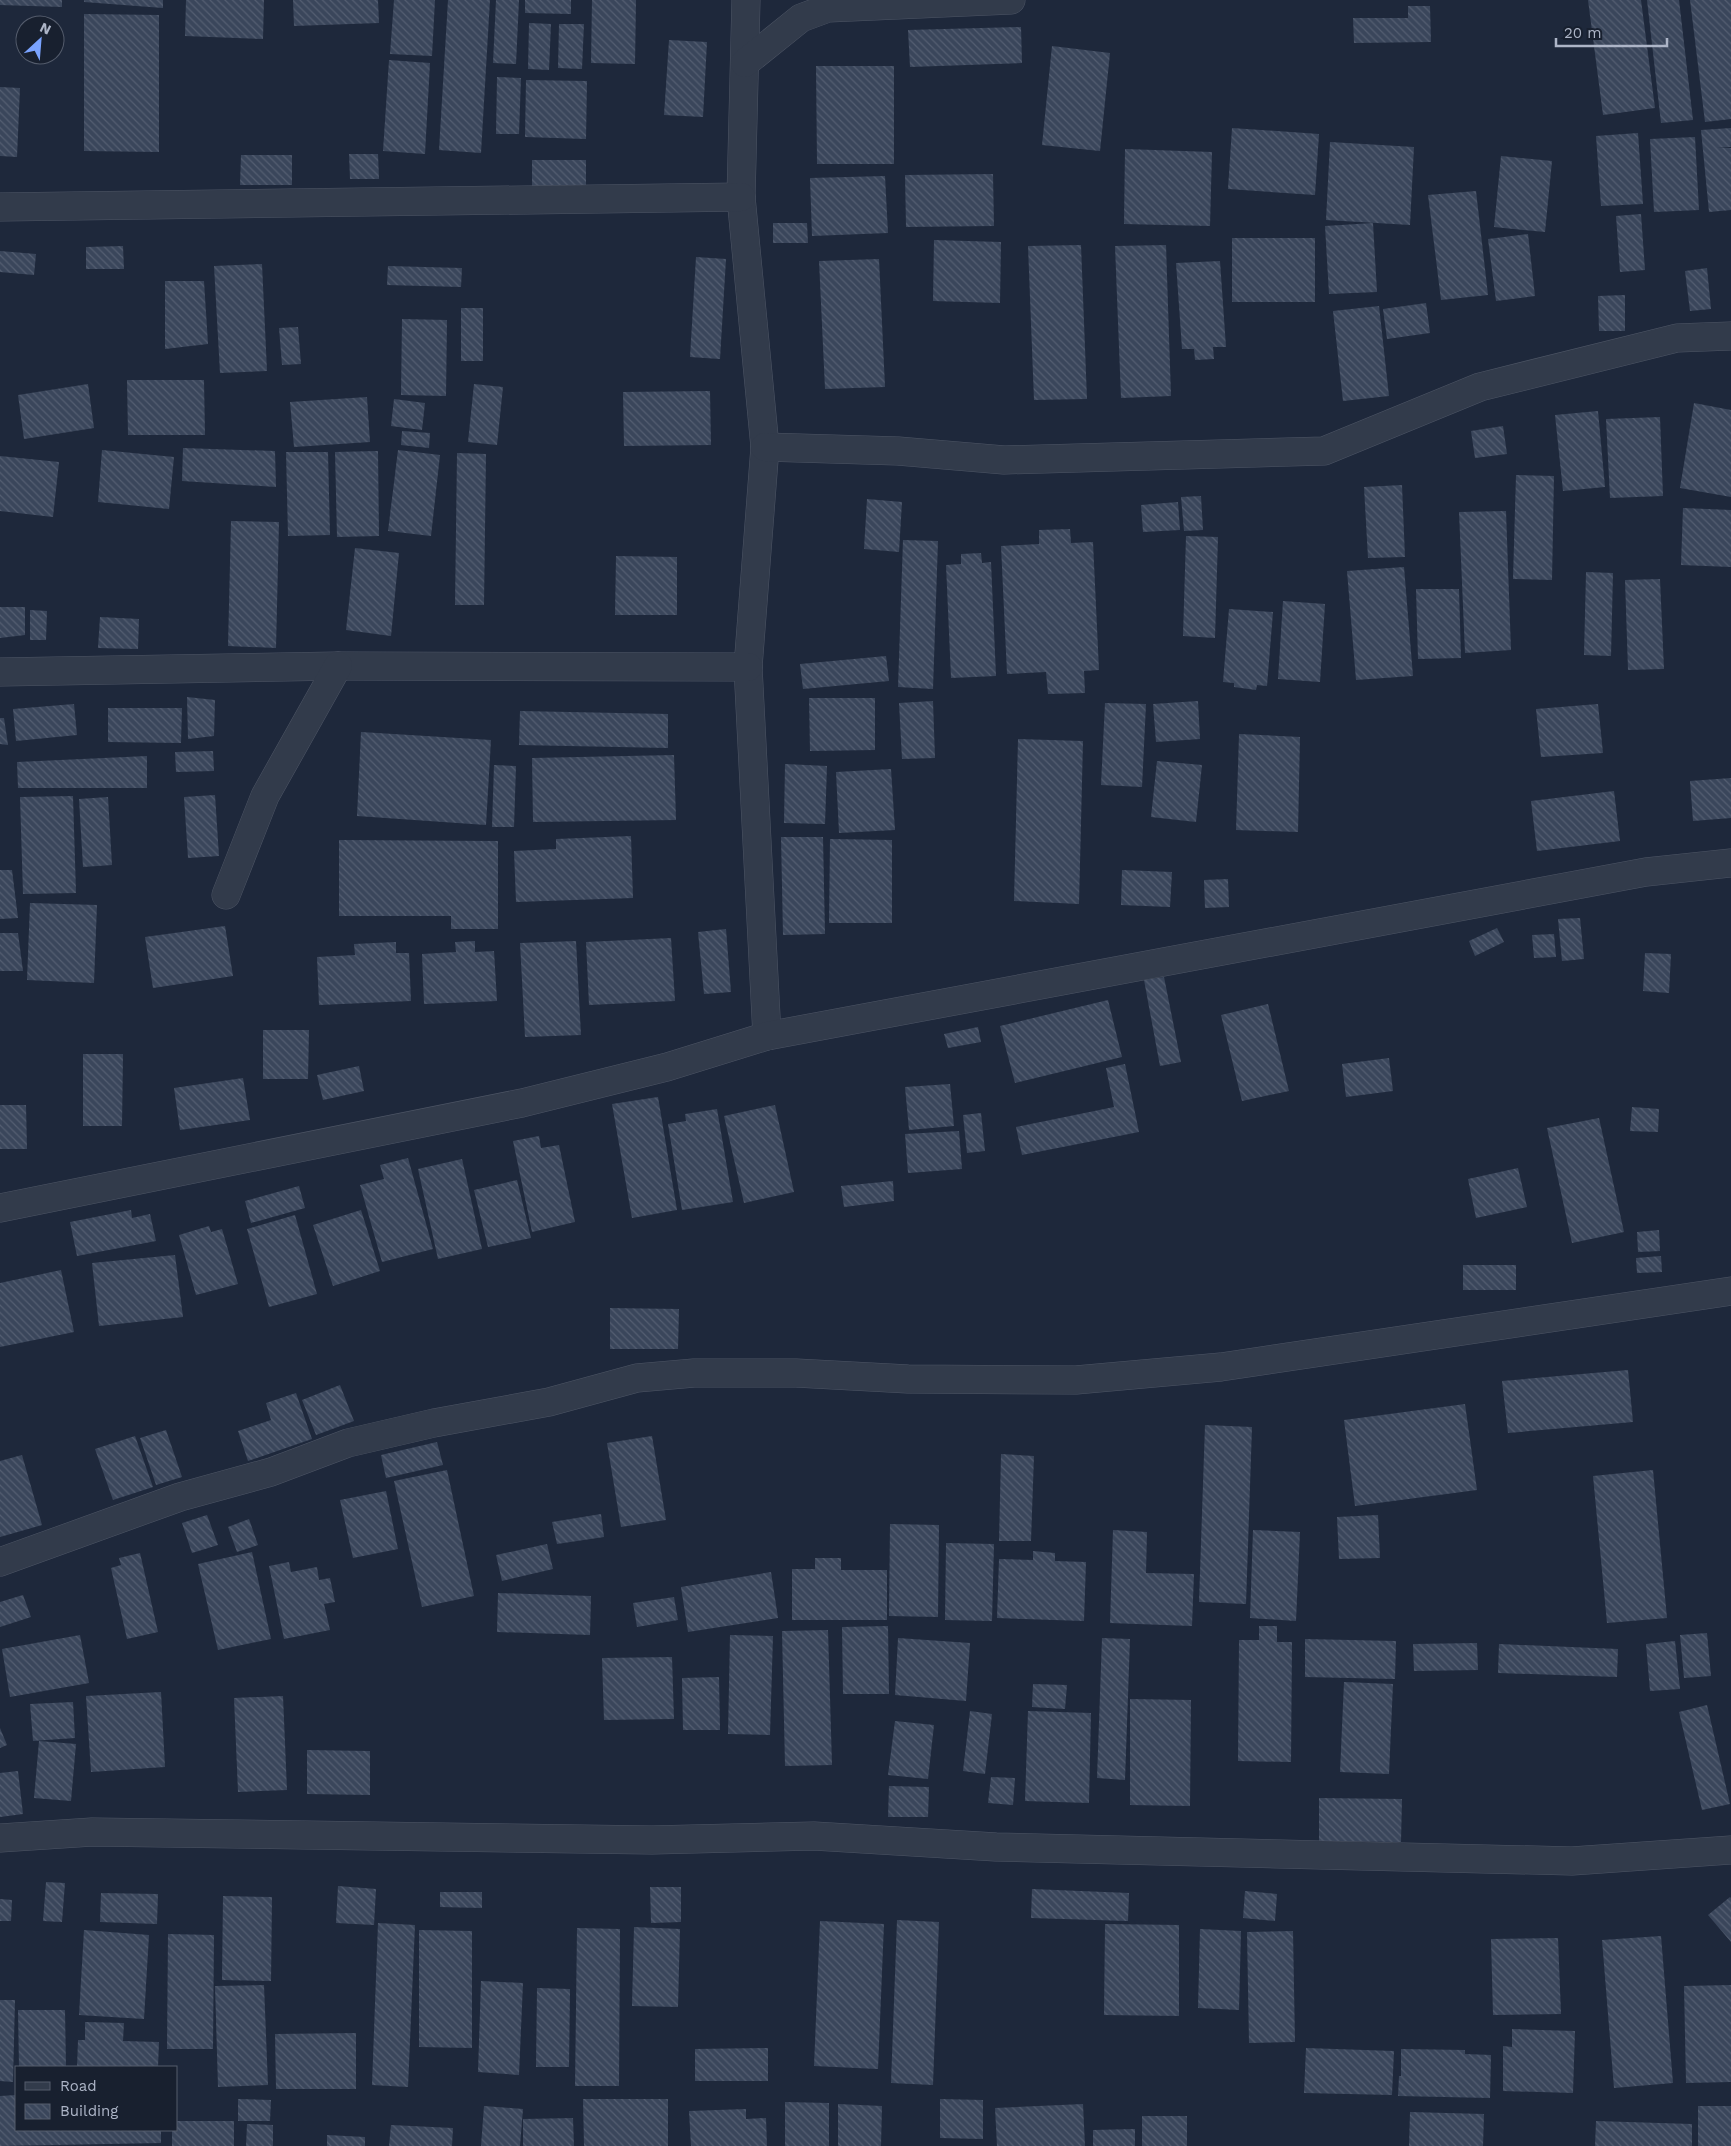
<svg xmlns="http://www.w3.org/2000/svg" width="1731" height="2146" font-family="'Work Sans',sans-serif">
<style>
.building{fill:url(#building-back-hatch)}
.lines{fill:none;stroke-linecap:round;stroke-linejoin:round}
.minor-casing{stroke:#4d5565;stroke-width:29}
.minor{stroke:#323b4b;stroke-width:28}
</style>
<defs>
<pattern id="building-back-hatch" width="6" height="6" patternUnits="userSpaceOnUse" patternTransform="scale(1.25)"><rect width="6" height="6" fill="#3a465b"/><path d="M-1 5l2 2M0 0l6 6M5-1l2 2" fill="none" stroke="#545e71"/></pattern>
</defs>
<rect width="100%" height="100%" fill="#1e283b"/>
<g class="building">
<polygon points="0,0 62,0 62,7 0,5"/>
<polygon points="84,0 163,0 163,8 84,2"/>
<polygon points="186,0 264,0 263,39 185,36"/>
<polygon points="293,0 378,0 379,23 294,26"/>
<polygon points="394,0 435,0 432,56 390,54"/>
<polygon points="448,0 490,0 481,153 439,150"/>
<polygon points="496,0 519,0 516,64 493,63"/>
<polygon points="525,0 571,0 571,14 525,13"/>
<polygon points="592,0 636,0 635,64 591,63"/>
<polygon points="1588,0 1641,0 1655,108 1603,115"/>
<polygon points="1647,0 1679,0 1693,120 1661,123"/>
<polygon points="1690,0 1731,0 1731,119 1705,122"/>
<polygon points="1408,6 1430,6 1431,42 1354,43 1353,18 1408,18"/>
<polygon points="84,14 159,15 159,152 84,151"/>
<polygon points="529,23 551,24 549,70 528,69"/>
<polygon points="559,24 584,24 582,69 558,68"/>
<polygon points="1021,27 1022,63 910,67 908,30"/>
<polygon points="669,40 707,42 703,117 664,115"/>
<polygon points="1052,46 1110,53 1100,151 1042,145"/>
<polygon points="389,60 430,63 425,154 383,151"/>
<polygon points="816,66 894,66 894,164 817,164"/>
<polygon points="497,77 521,78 519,134 496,134"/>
<polygon points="526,80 587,81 586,139 525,137"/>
<polygon points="0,87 20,88 17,157 0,156"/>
<polygon points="1232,128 1319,134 1315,195 1228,189"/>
<polygon points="1731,128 1731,147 1717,148 1731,148 1731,210 1709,212 1701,130"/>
<polygon points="1638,133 1643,204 1601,206 1596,136"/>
<polygon points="1695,137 1699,210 1654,212 1650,139"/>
<polygon points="1330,142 1414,147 1410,225 1326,220"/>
<polygon points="1125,149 1212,152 1210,226 1124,224"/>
<polygon points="349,154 378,154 379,179 350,179"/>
<polygon points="241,155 292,155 292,185 240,185"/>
<polygon points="1501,156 1552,161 1545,232 1494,227"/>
<rect x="532" y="160" width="54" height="26"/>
<polygon points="993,174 994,226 906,227 905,175"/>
<polygon points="885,176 888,233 812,236 810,178"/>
<polygon points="1476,191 1488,295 1441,300 1428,195"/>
<polygon points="1641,214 1645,270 1620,272 1616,216"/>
<polygon points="773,223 807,223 808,243 773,243"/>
<polygon points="1373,223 1377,292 1329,294 1325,226"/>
<polygon points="1528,234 1535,296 1496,301 1488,239"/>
<rect x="1232" y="238" width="83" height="64"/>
<polygon points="934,240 1001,242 1000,303 933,301"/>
<polygon points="1081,245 1087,399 1034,400 1028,246"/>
<polygon points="1166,245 1171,396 1121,398 1115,246"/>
<polygon points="123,246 124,269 86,269 86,247"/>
<polygon points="0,251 36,254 34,275 0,272"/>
<polygon points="696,257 726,259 720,359 690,357"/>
<polygon points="879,259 885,387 825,389 819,261"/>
<polygon points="1220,261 1226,347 1213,347 1214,359 1195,360 1194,349 1182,349 1176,263"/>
<polygon points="262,264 267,371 220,373 214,266"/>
<polygon points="388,266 462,268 461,287 387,285"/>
<polygon points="1707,268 1711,309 1690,311 1685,271"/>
<polygon points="165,281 204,281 208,344 165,349"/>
<polygon points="1625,295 1625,331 1599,331 1598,296"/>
<polygon points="1426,303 1430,333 1387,339 1383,309"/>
<polygon points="1379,306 1389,396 1343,401 1333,311"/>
<rect x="461" y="308" width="22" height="53"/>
<polygon points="402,319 447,320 446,396 401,395"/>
<polygon points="298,327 301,364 282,365 279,328"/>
<polygon points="127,380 204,380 205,435 128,435"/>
<polygon points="88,384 94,428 24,439 18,395"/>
<polygon points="474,384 503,387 497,445 468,442"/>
<polygon points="710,391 711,445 624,446 623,392"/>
<polygon points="367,397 370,442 294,447 290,402"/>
<polygon points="394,399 425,403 422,430 391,426"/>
<polygon points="1694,403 1731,410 1731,497 1680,488"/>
<polygon points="1598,411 1605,487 1563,491 1555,415"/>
<polygon points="1660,417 1663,496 1610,498 1606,419"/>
<polygon points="1503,426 1507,454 1475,458 1471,431"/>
<polygon points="402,431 430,433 429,448 401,445"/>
<polygon points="183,448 275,451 276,487 182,481"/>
<polygon points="102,450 174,457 169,509 98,502"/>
<polygon points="398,450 440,455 431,536 388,531"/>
<polygon points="378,451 379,536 337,537 335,452"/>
<polygon points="286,452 328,452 330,535 288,536"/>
<polygon points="457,453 486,454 484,605 455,605"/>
<polygon points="0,456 59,462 53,517 0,511"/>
<polygon points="1516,475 1554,476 1552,580 1513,579"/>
<polygon points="1402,485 1405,557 1368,558 1364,487"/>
<polygon points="1201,496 1203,530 1184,531 1181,497"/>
<polygon points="867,499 902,502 899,552 864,549"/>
<polygon points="1178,502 1180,530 1143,532 1141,505"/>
<polygon points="1683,508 1731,510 1731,567 1681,565"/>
<polygon points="1506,511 1511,650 1465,653 1459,512"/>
<polygon points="231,521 279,522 276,648 228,646"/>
<polygon points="1070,529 1071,543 1093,542 1099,670 1084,671 1085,693 1048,694 1046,672 1007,674 1001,546 1039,544 1039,530"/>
<polygon points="1186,536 1218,537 1215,638 1183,636"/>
<polygon points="903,540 938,541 933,689 898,687"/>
<polygon points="355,548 399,553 391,636 346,630"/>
<polygon points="981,553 982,563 991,562 996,676 951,678 946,565 961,564 961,554"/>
<polygon points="616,556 677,557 677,615 615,615"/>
<polygon points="1404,567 1413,676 1356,680 1347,571"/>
<polygon points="1586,572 1613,573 1611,656 1584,655"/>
<polygon points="1660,579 1664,669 1628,670 1625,580"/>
<polygon points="1416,589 1459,589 1461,658 1418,659"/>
<polygon points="1283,601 1325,604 1320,682 1278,679"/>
<polygon points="0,607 25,607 25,635 0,638"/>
<polygon points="1229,609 1273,612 1267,686 1257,685 1256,690 1234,687 1234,683 1223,682"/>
<polygon points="30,610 47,611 46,640 30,640"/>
<polygon points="100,617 139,619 138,649 98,648"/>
<polygon points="886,656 889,681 803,689 800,664"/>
<polygon points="187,697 215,700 214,736 188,739"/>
<polygon points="809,698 875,698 875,750 810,751"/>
<polygon points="933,701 935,758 902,759 899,703"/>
<polygon points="1198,701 1200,739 1156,742 1153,704"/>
<polygon points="1105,703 1146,704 1142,787 1101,785"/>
<polygon points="74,704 77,735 16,741 13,709"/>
<polygon points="1598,704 1603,753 1541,757 1536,709"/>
<polygon points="108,708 182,708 181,743 108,742"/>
<polygon points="520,711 668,714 668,748 519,745"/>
<polygon points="0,718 4,718 8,745 0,744"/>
<polygon points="361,732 491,740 486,825 357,816"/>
<polygon points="1239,734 1300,737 1298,832 1236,830"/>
<polygon points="1018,739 1083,741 1079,904 1014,901"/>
<polygon points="213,751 214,771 176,772 175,752"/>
<polygon points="674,755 676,820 533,822 532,758"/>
<polygon points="147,756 147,788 18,788 17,762"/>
<polygon points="1157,761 1202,765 1196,822 1151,817"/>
<polygon points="785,764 827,766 825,824 784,823"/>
<polygon points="494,765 516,766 514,827 492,827"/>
<polygon points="891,769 895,830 839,833 836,772"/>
<polygon points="1731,778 1731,818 1693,821 1690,781"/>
<polygon points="1614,791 1620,841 1537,851 1531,801"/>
<polygon points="215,795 219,856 188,858 184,797"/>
<polygon points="73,796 76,893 23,894 20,797"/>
<polygon points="108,797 112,865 83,867 79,799"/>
<polygon points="631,836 633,898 516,902 514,851 556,849 556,839"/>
<polygon points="781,837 823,837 825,934 783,935"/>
<polygon points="830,839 892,840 892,923 829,923"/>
<polygon points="339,840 498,841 498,929 451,929 451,916 339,916"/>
<polygon points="0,870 12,870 18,918 0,919"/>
<polygon points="1122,870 1172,872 1170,907 1121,905"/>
<polygon points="1228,879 1229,907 1205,908 1204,880"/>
<polygon points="30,903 97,905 94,983 27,980"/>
<polygon points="1580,918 1584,959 1562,961 1558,919"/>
<polygon points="225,926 233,976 153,988 145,937"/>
<polygon points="1497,928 1504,942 1475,956 1469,941"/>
<polygon points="726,929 731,992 704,994 698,932"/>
<polygon points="0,933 18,933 23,971 0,971"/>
<polygon points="1554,934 1556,957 1534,958 1532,935"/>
<polygon points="671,938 675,1001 589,1005 586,942"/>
<polygon points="475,941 475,952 494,951 497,1001 424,1004 422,954 456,952 455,942"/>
<polygon points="576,941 581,1035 525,1037 520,943"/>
<polygon points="396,942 396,953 409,953 411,1001 319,1005 317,957 355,955 354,944"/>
<polygon points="1645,953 1671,954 1669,993 1643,991"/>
<polygon points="1164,977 1181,1062 1160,1066 1144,980"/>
<polygon points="1108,1000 1122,1057 1015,1083 1000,1026"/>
<polygon points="1268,1004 1289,1091 1242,1101 1221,1015"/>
<polygon points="978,1027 981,1042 948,1048 944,1034"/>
<polygon points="263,1030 309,1030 308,1079 263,1079"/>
<polygon points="83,1054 123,1054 122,1126 83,1126"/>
<polygon points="1389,1058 1393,1091 1346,1097 1342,1064"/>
<polygon points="1125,1064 1139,1132 1022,1155 1016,1127 1114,1107 1106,1068"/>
<polygon points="359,1066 364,1091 323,1100 317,1075"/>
<polygon points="243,1078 250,1120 180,1130 174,1088"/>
<polygon points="950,1084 954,1126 909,1130 905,1087"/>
<polygon points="658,1097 677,1210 632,1218 612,1104"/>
<polygon points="0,1105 26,1105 27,1149 0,1149"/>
<polygon points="775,1105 794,1192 744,1203 724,1116"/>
<polygon points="1632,1107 1659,1109 1658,1132 1630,1131"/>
<polygon points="717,1109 733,1202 682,1210 668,1124 686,1121 685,1114"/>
<polygon points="981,1113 985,1151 967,1153 963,1115"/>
<polygon points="1599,1118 1624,1232 1572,1243 1547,1128"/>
<polygon points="959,1131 962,1169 908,1173 905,1134"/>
<polygon points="539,1136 541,1148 559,1145 575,1222 532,1232 513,1141"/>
<polygon points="408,1158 433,1249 382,1262 360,1185 384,1179 380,1165"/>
<polygon points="462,1159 482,1249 438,1259 418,1169"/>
<polygon points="1518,1168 1527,1207 1476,1218 1468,1179"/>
<polygon points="517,1180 531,1238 488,1247 474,1190"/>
<polygon points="893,1181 894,1201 844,1207 841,1186"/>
<polygon points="299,1186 305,1208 251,1223 245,1201"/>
<polygon points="131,1210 132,1218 150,1214 156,1241 77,1256 70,1222"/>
<polygon points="361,1210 380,1271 333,1286 313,1225"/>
<polygon points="295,1215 317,1294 269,1307 247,1229"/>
<polygon points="209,1226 211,1232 222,1229 238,1284 196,1295 179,1235"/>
<polygon points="1659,1230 1660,1251 1638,1252 1637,1232"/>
<polygon points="175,1255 183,1317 99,1326 92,1263"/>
<polygon points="1661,1256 1662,1272 1637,1273 1636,1258"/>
<rect x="1463" y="1265" width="53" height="25"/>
<polygon points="61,1270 74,1332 0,1347 0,1283"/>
<polygon points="610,1308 679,1309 678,1349 610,1349"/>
<polygon points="1628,1370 1633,1422 1508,1433 1502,1381"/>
<polygon points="340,1385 354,1421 316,1435 302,1400"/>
<polygon points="296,1393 312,1439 248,1461 238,1431 271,1420 266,1403"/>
<polygon points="1465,1404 1477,1490 1355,1506 1344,1420"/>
<polygon points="1205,1425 1252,1427 1246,1604 1199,1602"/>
<polygon points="166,1430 182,1477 156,1485 140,1438"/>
<polygon points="135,1436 153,1487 113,1500 95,1449"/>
<polygon points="652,1436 666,1520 621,1527 607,1443"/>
<polygon points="437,1442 443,1465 386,1478 381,1455"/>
<polygon points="1001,1454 1034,1456 1031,1541 999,1541"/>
<polygon points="22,1455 42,1525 0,1537 0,1461"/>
<polygon points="447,1470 474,1596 422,1607 394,1481"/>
<polygon points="1653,1470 1667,1618 1607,1623 1593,1476"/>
<polygon points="386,1491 398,1549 353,1558 340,1500"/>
<polygon points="601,1514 604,1537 557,1544 552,1522"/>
<polygon points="207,1515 218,1545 192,1553 182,1523"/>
<polygon points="1378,1515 1380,1558 1339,1559 1337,1517"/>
<polygon points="249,1519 258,1545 237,1552 228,1527"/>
<polygon points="890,1524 939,1525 938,1617 889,1616"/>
<polygon points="1113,1530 1147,1532 1146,1573 1194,1574 1192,1626 1110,1623"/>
<polygon points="1253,1530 1300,1532 1296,1621 1250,1618"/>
<polygon points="946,1543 994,1544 992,1621 945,1620"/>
<polygon points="547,1544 553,1569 502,1581 496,1555"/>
<polygon points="1033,1551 1055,1553 1055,1561 1086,1562 1084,1621 997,1618 999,1559 1033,1560"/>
<polygon points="252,1552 271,1639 218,1650 198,1564"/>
<polygon points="140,1553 158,1632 127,1639 111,1568 121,1565 119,1558"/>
<polygon points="815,1558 841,1558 841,1570 887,1570 887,1620 792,1620 792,1569 815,1569"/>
<polygon points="289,1562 291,1572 317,1567 319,1580 330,1578 335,1602 324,1604 330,1630 284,1639 269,1566"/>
<polygon points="771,1572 778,1618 688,1632 681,1587"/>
<polygon points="498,1593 591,1596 590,1635 497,1632"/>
<polygon points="23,1595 31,1617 0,1627 0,1602"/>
<polygon points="674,1597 678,1620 637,1627 633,1603"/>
<polygon points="888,1626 889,1694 843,1694 842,1627"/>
<polygon points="1259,1626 1277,1626 1277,1642 1292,1642 1291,1762 1238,1761 1239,1640 1259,1640"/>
<polygon points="828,1630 832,1765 785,1766 782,1631"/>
<polygon points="1707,1633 1711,1676 1684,1678 1680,1635"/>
<polygon points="80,1635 89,1683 10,1697 2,1649"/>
<polygon points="730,1635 773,1636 770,1735 728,1734"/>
<polygon points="898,1638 970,1643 966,1701 895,1695"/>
<polygon points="1102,1638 1130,1639 1125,1780 1097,1778"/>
<polygon points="1305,1639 1396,1641 1395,1679 1305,1677"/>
<polygon points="1675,1641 1680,1689 1650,1691 1646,1644"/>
<polygon points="1477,1643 1478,1670 1414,1671 1413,1644"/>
<polygon points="1499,1644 1618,1649 1617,1677 1498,1673"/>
<polygon points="672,1657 674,1719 604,1720 602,1658"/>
<polygon points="719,1677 720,1730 683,1730 682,1678"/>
<polygon points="1344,1682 1393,1684 1389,1774 1340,1772"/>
<polygon points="1033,1684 1067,1685 1065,1709 1032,1707"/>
<polygon points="161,1692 165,1767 91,1772 86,1696"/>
<polygon points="283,1696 287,1790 238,1792 234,1698"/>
<polygon points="1130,1699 1191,1700 1190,1806 1130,1805"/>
<polygon points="73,1702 75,1738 33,1741 30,1704"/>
<polygon points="1707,1705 1730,1804 1702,1810 1679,1712"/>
<polygon points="970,1711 992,1714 985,1774 963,1771"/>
<polygon points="1028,1711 1091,1713 1089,1803 1025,1801"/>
<polygon points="895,1721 934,1725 928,1779 888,1775"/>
<polygon points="0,1728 7,1745 0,1748"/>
<polygon points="39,1741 76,1744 71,1801 34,1798"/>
<polygon points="307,1750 370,1751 370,1795 307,1794"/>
<polygon points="18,1771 23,1814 0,1817 0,1773"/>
<polygon points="991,1777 1015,1778 1013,1805 988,1803"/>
<polygon points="889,1786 929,1787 928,1817 888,1817"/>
<polygon points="1319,1798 1402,1799 1401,1842 1319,1841"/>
<polygon points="46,1882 65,1883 62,1922 43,1921"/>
<polygon points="338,1886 376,1889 374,1925 336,1923"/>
<polygon points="650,1887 681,1887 681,1922 651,1923"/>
<polygon points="1032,1889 1129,1893 1128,1921 1031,1918"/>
<polygon points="1245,1891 1277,1894 1275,1921 1243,1918"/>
<polygon points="440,1892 482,1892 482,1908 440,1907"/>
<polygon points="101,1893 158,1894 157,1924 100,1922"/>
<polygon points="223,1896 272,1897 271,1981 222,1980"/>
<polygon points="1730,1897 1731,1898 1731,1942 1708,1915"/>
<polygon points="0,1899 12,1900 11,1921 0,1921"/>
<polygon points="897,1920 939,1922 933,2085 891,2083"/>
<polygon points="820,1921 884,1924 878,2069 814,2066"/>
<polygon points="378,1923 415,1925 408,2087 372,2085"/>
<polygon points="1105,1924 1179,1925 1179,2016 1104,2015"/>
<polygon points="634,1927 680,1929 678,2007 632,2006"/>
<polygon points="577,1928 620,1929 619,2086 575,2086"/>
<polygon points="1200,1929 1241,1931 1239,2010 1198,2008"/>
<polygon points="84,1930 149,1935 144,2019 79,2015"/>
<polygon points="419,1930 472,1931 472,2048 419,2047"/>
<polygon points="1293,1931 1295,2042 1249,2043 1247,1932"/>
<polygon points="168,1934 214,1935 213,2049 167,2049"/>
<polygon points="1661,1936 1673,2083 1614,2088 1602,1940"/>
<polygon points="1558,1938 1561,2014 1493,2015 1491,1939"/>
<polygon points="481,1981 523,1983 519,2075 478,2072"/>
<polygon points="264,1985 268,2085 218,2087 215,1986"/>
<polygon points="1731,1985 1731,2082 1686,2083 1684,1986"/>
<polygon points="537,1988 570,1989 569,2067 536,2067"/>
<polygon points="0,2000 15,2000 13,2082 0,2081"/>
<polygon points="18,2010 65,2010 66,2067 19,2067"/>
<polygon points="85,2022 124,2023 123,2041 159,2042 158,2067 77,2067 78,2040 85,2040"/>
<polygon points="1512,2029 1575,2031 1573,2093 1503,2091 1503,2046 1512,2047"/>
<polygon points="356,2033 356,2089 276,2089 275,2034"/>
<polygon points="768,2048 768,2081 695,2081 695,2049"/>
<polygon points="1306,2048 1394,2051 1392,2095 1304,2093"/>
<polygon points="1401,2049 1465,2050 1465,2054 1491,2055 1490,2098 1398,2096 1399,2076 1401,2076"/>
<polygon points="16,2095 16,2130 161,2130 161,2143 0,2146 0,2096"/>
<polygon points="238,2099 271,2100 270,2121 238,2121"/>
<polygon points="583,2099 668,2099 668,2146 584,2146"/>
<polygon points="940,2099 983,2100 983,2139 940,2138"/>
<polygon points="785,2102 829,2103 829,2146 785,2146"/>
<polygon points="838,2104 882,2106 881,2146 838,2146"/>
<polygon points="1083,2104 1085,2146 997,2146 995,2108"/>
<polygon points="484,2106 523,2109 520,2146 481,2146"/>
<rect x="1698" y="2106" width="33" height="40"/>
<polygon points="746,2109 746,2119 766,2118 767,2146 691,2146 689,2111"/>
<polygon points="1410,2112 1484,2114 1483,2146 1409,2146"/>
<rect x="1142" y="2116" width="45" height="30"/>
<polygon points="573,2118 574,2146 523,2146 523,2119"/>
<polygon points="176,2121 234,2121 234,2146 172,2146 172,2130 176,2130"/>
<polygon points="1596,2121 1692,2124 1692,2146 1595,2146"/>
<polygon points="247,2124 273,2125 273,2146 246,2146"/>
<polygon points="391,2125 453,2128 452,2146 389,2146"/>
<polygon points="1135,2129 1135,2146 1093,2146 1093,2130"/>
<polygon points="327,2135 365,2137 365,2146 327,2146"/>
</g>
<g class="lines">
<defs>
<g id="minor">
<polyline points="746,0 741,197 765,447 748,667 767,1036"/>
<polyline points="745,63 801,18 828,8 1011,0"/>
<polyline points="0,207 741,197"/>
<polyline points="765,447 898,451 1004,460 1324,451 1480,387 1677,338 1731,336"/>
<polyline points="0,672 338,666 748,667"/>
<polyline points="226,895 265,796 338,666"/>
<polyline points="0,1208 522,1103 667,1067 767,1036 1646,872 1731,863"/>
<polyline points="0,1562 180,1497 271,1472 348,1443 434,1423 549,1402 637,1378 694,1373 796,1373 908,1379 1076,1380 1221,1367 1731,1291"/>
<polyline points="0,1838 92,1832 652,1840 814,1836 996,1847 1572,1861 1731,1850"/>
</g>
</defs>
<use href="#minor" class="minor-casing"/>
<use href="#minor" class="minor"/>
</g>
<rect x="15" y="2066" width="162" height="65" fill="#18202f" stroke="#545c6c"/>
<rect x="25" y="2082" width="25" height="8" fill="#323b4b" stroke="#545c6c"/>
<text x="60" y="2091" font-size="15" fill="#adb5c7">Road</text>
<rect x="25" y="2104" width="25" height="15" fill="url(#building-back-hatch)" stroke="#545c6c"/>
<text x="60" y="2116" font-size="15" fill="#adb5c7">Building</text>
<g transform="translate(40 40) rotate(26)"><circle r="24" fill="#18202f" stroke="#545c6c"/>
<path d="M0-4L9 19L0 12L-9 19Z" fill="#7aa3ff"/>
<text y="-8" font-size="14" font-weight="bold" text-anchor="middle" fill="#adb5c7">N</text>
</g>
<path d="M1556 38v8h111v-8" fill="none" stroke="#adb5c7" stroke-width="2.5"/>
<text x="1564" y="38" font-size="15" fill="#adb5c7" stroke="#18202f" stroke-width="4" paint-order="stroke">20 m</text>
</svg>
